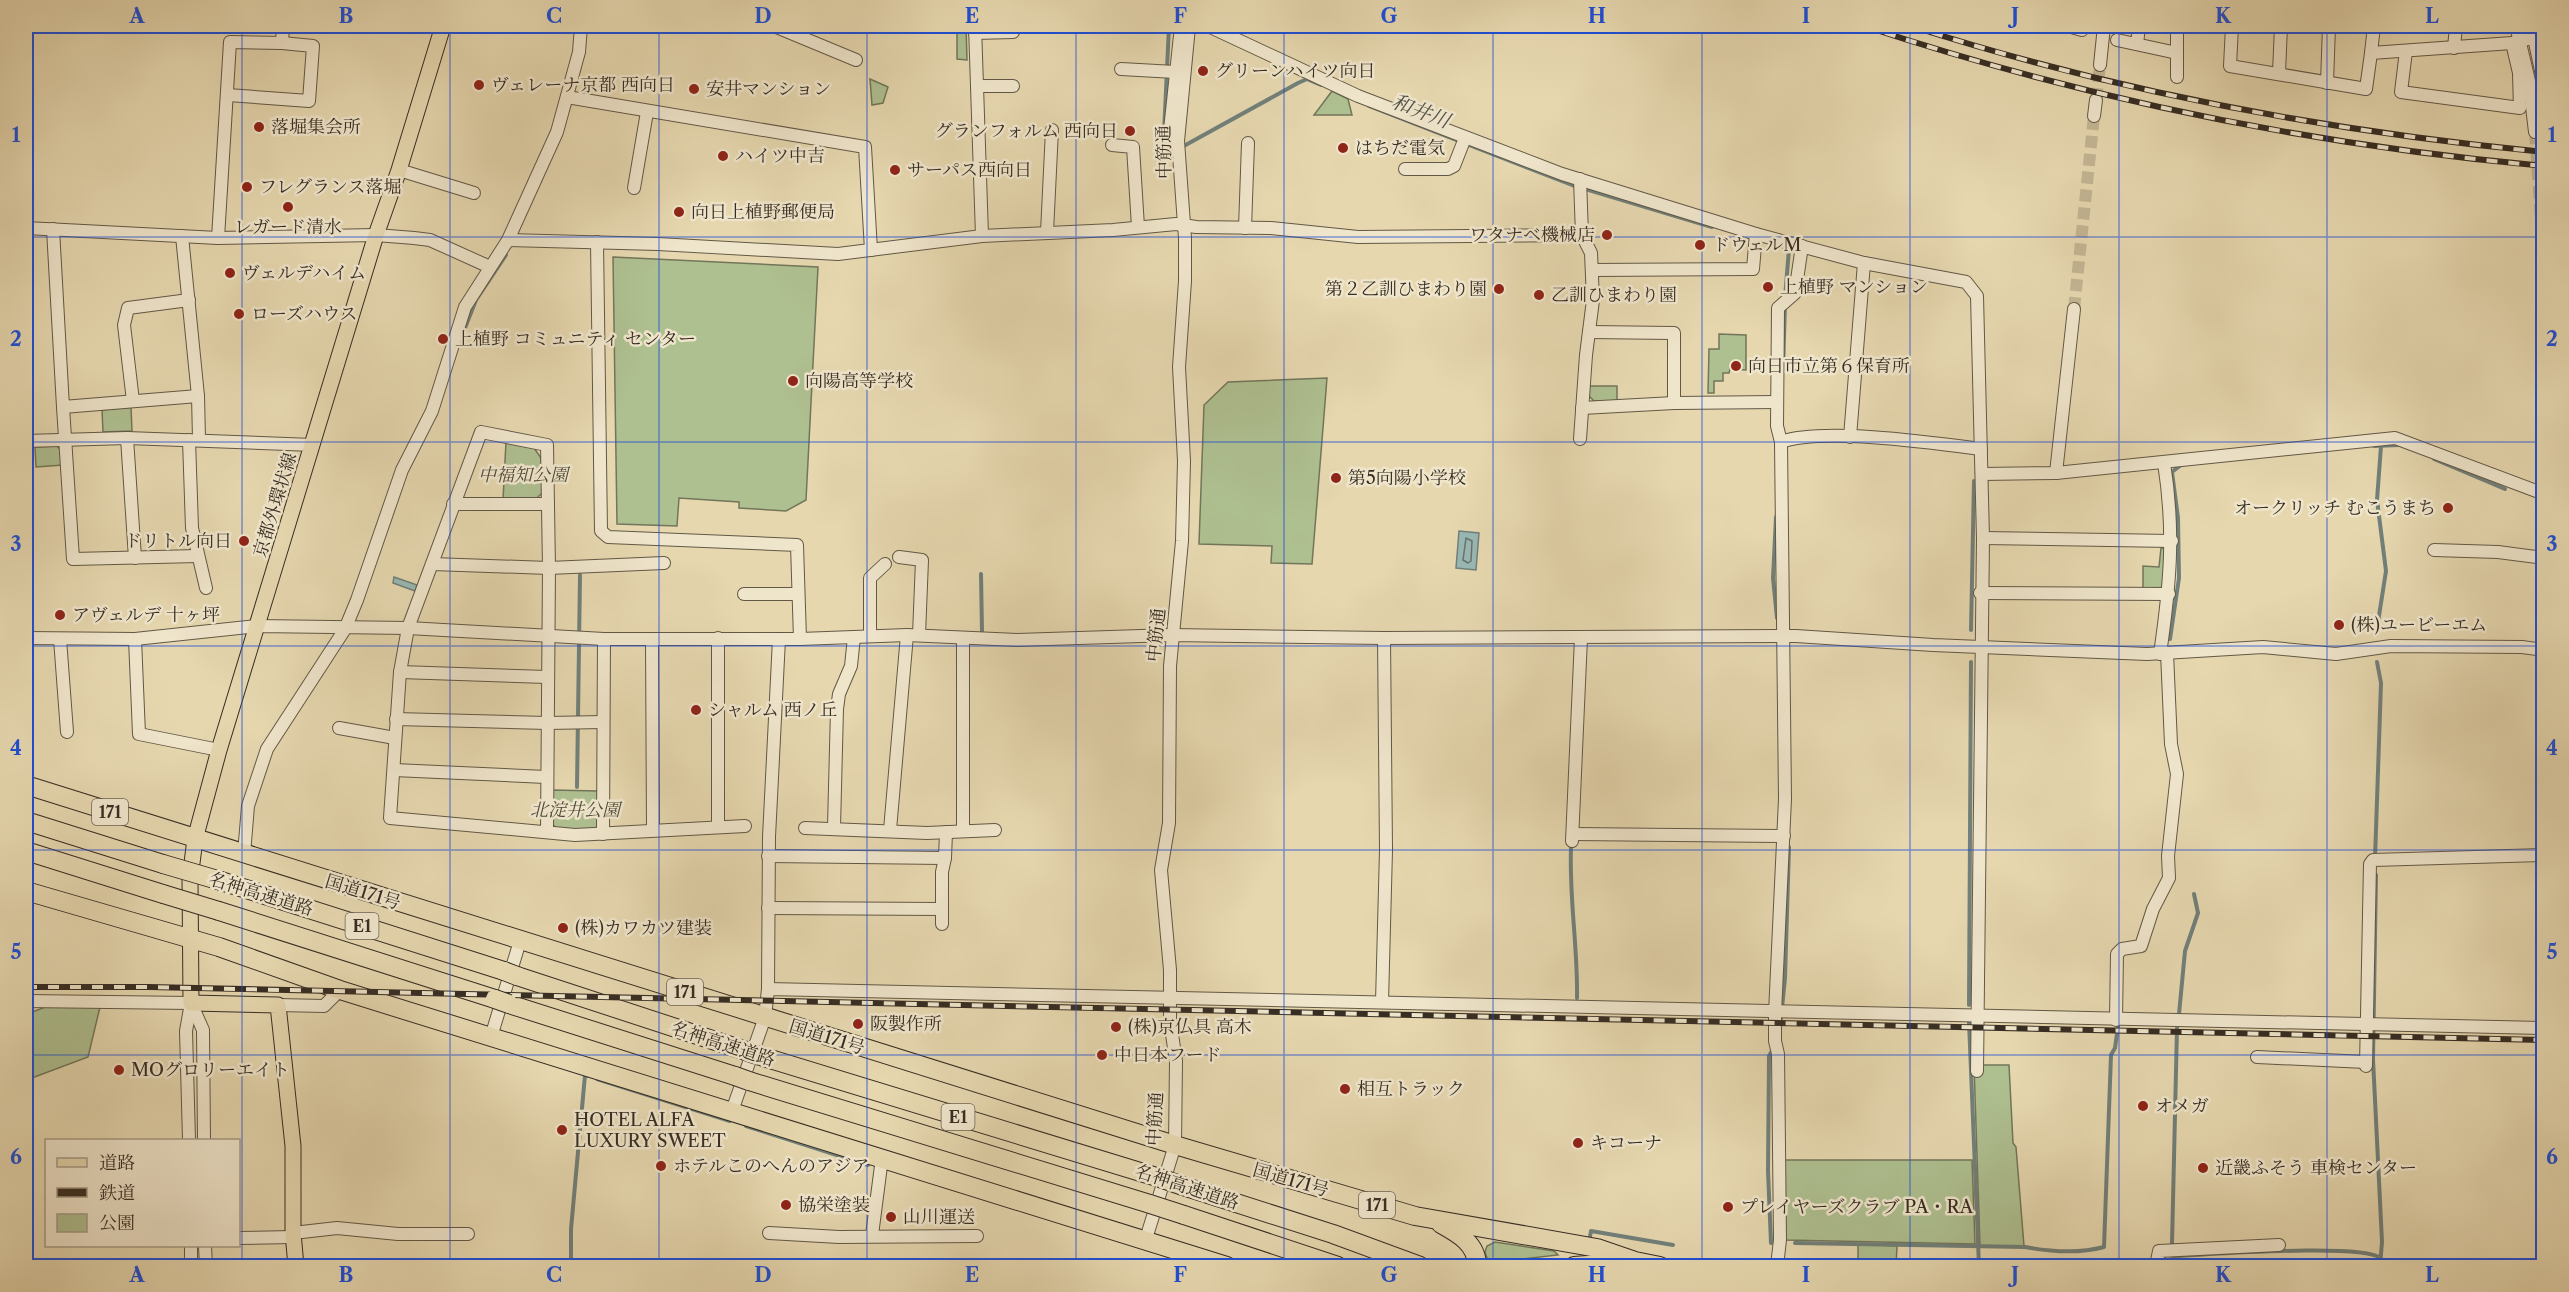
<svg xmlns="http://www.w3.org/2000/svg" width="2569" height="1292" font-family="'Libre Caslon Text','Noto Serif JP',serif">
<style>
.green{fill:#aebf90;stroke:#72765a;stroke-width:1.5}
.water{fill:#99b8b4;stroke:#71807a;stroke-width:1.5}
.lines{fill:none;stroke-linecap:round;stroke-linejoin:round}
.shore{stroke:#68726c;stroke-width:1.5}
.stream{stroke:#71807a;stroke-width:4}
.minor-tunnel{stroke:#c3b593;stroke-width:12;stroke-dasharray:12 6;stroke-linecap:butt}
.minor-casing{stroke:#625846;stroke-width:14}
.major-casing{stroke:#362d23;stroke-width:17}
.highway-casing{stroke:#362d23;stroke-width:20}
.minor{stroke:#efe5cb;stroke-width:12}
.major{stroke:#e6d7af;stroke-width:15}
.highway{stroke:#e6d7af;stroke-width:18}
.rail-casing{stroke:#362d23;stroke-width:6}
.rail{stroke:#efe5cb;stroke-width:4;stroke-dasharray:11;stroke-linecap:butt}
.highway-bridge-casing{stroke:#362d23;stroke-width:20;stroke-linecap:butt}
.highway-bridge{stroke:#e6d7af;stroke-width:18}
.grid{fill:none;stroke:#1d4ed8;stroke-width:1.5;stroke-opacity:0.55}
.poi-dot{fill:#8f2418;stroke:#efe5cb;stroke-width:2}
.labels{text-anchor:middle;stroke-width:5;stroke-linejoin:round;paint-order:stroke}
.shield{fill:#efe5cb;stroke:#6e6455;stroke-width:1.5}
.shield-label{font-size:16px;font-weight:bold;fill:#362d23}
.poi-label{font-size:18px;fill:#362d23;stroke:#efe5cb;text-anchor:start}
.street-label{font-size:18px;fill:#362d23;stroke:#efe5cb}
.park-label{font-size:18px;font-style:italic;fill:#4e4a39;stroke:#efe5cb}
.water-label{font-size:20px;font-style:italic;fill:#4f5047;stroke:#efe5cb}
.neatline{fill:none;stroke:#1d4ed8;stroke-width:2}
.grid-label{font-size:20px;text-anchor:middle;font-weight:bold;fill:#1d4ed8}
</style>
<rect width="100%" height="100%" fill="#e6d7af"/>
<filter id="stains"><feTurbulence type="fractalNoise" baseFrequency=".00333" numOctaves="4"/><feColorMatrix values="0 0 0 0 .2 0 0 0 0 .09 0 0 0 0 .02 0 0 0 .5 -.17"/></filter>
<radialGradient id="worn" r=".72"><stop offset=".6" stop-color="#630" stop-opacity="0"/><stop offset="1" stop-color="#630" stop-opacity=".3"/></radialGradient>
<g class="green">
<polygon points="957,26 966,26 967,60 957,59"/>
<polygon points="870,79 888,87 883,103 872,105"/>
<polygon points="1332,91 1348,99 1352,115 1314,115"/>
<polygon points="613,257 818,267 806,500 786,511 739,508 739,502 679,498 677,526 617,524"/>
<polygon points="1719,334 1746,335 1746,370 1730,369 1729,373 1723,373 1723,381 1714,381 1714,393 1708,393 1709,349 1719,349"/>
<polygon points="1327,378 1312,564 1271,563 1272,546 1199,544 1204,405 1228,382"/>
<polygon points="1588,386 1617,386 1617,401 1594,401 1588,395"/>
<polygon points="131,407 132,431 103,432 102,410"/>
<polygon points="506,442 534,448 541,458 542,493 535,500 503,500"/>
<polygon points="57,446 62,452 63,465 36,467 35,447"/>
<polygon points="2161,548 2167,548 2164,584 2160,589 2143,589 2143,566 2159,567"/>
<polygon points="552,790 598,791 598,831 557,830 552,823"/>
<polygon points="48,1006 100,1007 88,1057 32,1078 27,1014"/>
<polygon points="1974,1065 2009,1065 2013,1143 2016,1147 2024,1246 1980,1246"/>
<polygon points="1784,1160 1972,1160 1975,1244 1785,1240"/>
<polygon points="1495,1242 1554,1251 1558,1255 1494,1262 1487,1258 1485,1252 1487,1246"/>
<polygon points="1858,1244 1897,1246 1896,1266 1858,1266"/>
</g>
<g class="water">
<polygon points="1459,531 1479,533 1476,570 1456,568"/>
<polygon points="394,577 417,585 415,591 393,583"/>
</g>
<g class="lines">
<polygon class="shore" points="1466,538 1472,541 1471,561 1468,563 1463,560"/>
<g class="stream">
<polyline points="1169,26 1164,133 1175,145"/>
<polyline points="1369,106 1572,185 1712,227"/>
<polyline points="1182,147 1298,83 1307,79 1321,85"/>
<polyline points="1785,298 1789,249 1786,248"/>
<polyline points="463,333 476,300 506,255"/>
<polyline points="1783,370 1785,305"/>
<polyline points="2374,446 2399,445"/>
<polyline points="2434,459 2505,489"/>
<polyline points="1776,517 1773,578 1777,618"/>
<polyline points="981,574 982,631"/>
<polyline points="1971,630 1974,481"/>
<polyline points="2376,635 2386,571 2377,500 2381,446"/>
<polyline points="2170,639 2179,578 2178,518 2172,472 2181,465"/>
<polyline points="577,787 580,575"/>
<path d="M 1571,848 C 1569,898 1578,948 1577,998"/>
<polyline points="2375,859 2381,683 2377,662"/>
<polyline points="2376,875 2373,1059 2382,1242 2380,1266"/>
<polyline points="1969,1005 1971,662"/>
<polyline points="2179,1014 2185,951 2198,913 2194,894"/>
<polyline points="1969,1022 1979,1266"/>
<polyline points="1779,1037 1785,978 1789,847"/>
<polyline points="597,1079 730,1121"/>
<polyline points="746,1126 868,1165"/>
<polyline points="1589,1242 1591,1231 1673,1245"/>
<polyline points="1771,1243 1768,1171 1769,1056 1773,1049"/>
<path d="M 1795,1243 L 2025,1247 C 2052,1252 2078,1254 2104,1247 L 2111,1055 L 2115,1048 L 2118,1026"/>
<polyline points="2172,1244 2177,1028"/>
<polyline points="571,1266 571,1229 585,1075 587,1076"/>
<path d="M 2170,1266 L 2173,1256 C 2205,1255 2363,1243 2380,1258"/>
<polyline points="2380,1266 2388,1262 2544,1264"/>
</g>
<g class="minor-tunnel">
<polyline points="2096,100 2100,65"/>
<polyline points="2535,132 2544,264"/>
<polyline points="2074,309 2094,116"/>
</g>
<defs>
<g id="minor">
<polyline points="774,26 856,60"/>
<polyline points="975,26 982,236"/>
<polyline points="1208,26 1358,96 1562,174 1756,234 1864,263 1966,282 1977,296 1983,538 1977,1071"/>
<polyline points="2068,26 2082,30"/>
<polyline points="2232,26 2230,66 2366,89 2371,53"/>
<polyline points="2374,26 2371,53 2512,43 2544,35"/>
<polyline points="2516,26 2529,81 2535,132"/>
<polyline points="975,33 1013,32"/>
<polyline points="2534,38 2544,85"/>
<polyline points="2117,40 2177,53"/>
<polyline points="2137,44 2139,26"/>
<polyline points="2454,48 2456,26"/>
<polyline points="2406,51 2401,92 2520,108 2519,73 2512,43"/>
<polyline points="2100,65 2104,26"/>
<polyline points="1121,69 1175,72"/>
<polyline points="2279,73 2281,26"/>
<polyline points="2177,77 2177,26"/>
<polyline points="2327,83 2329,26"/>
<polyline points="977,86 1013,86"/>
<polyline points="228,95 309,101 313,46 282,43"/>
<polyline points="567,97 865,147 871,250"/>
<polyline points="2094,116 2096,100"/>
<polyline points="1178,141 1170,130 1181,26"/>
<polyline points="1112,145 1133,147 1138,227"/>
<polyline points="1405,169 1448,169 1454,166 1465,138"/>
<polyline points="399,170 474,193"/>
<polyline points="1580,179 1582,235 1591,253 1593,300 1586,355 1580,439"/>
<polyline points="634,188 647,112"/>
<polyline points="26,228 218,238 376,235 414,238 430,240 490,267"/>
<polyline points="1245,228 1248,143"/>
<polyline points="53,229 63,407 198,396"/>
<polyline points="1047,232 1052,130"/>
<polyline points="182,236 198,396 199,439"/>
<polyline points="218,238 230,42 282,43 283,26"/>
<polyline points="508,240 658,244 838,254 982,236 1113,230 1176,224 1196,227 1271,228 1358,237 1582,235"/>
<polyline points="597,242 601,531 608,537 797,545 800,639"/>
<polyline points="1592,270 1753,269 1756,234"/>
<polyline points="1589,332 1674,333 1674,403"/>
<polyline points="133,401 124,325 128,308 189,300"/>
<polyline points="63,407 73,559 198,556"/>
<polyline points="1582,408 1674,403 1777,402"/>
<polyline points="1850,437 1864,263"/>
<polyline points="127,438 135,558"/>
<polyline points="189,440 192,528 206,588"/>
<polyline points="26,441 127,438 313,445"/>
<polyline points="1781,442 1777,426 1778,308 1795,293 1802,246"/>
<polyline points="2056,473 2074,309"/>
<polyline points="1982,474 2056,473 2395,438 2544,494"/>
<polyline points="453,504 548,504"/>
<polyline points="1983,538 2172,541"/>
<polyline points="2434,550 2498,552 2544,558"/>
<polyline points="899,557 922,560 919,635"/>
<polyline points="432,564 549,568 664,563"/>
<polyline points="1980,593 2169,594"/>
<polyline points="744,594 798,594"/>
<polyline points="870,635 870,578 885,564"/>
<polyline points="26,638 135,639 257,626 408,628 604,639 800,639 907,635 1017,640 1172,635 1384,638 1796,636 1933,645 2147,654 2263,647 2336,654 2391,646 2522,647 2544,650"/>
<polyline points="718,638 718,827"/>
<polyline points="60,639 67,732"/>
<polyline points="135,639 139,734 219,750"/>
<polyline points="652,639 653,830"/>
<path d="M 2160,654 C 2170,585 2175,532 2164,463"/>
<polyline points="400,672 547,677"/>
<polyline points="396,719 547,723 603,722"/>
<polyline points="339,728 395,738"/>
<polyline points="394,770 546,777"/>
<polyline points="834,827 837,709 839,694 851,666 854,637"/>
<polyline points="805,828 927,833 995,830"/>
<polyline points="547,830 549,568 547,445 481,432 408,628 400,672 390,818 575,835 745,826"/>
<polyline points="890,830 907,635"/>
<polyline points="963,831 963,638"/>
<polyline points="603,834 604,639"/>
<polyline points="1573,834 1784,836"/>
<polyline points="1572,841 1581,638"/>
<polyline points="244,854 248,806 267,749 345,629 357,600 402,470 432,411 465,307 508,240 557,132 579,52 581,26"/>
<polyline points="768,856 945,858 946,832"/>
<polyline points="768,908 942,909"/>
<polyline points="942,924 942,872 945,858"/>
<polyline points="768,989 769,837 779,639"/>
<polyline points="26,1001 191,1003"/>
<polyline points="1382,1002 1386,850 1384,638"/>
<polyline points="191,1003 203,1030 204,1140"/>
<polyline points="278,1005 324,1006 340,990"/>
<polyline points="2116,1020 2117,954 2122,949 2141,946 2153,909 2169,878 2168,856 2177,774 2171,744 2167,653"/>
<polyline points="491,1037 520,941"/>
<polyline points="2257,1057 2366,1062"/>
<polyline points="2366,1066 2370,864 2373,860 2544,855"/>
<polyline points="732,1111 765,1017 768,989 2544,1028"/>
<polyline points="189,1140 186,1031 191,1003"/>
<polyline points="293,1233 337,1228 398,1234 468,1234"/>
<polyline points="769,1233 839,1237 977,1236"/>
<polyline points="872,1235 882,1158"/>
<polyline points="238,1238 293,1237"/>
<polyline points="1145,1242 1175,1145 1176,1061 1170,1021 1170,970 1161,870 1169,823 1170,666 1182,541 1184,461 1179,367 1185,281 1185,238 1178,141 1189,27"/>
<polyline points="191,1246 191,1266"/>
<polyline points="205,1246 206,1266"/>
<polyline points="1164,1266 1180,1266"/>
<path d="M 1777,1266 L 1780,1240 L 1778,1054 L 1775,1041 L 1775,1013 L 1785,799 L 1781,442 C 1822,427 1935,443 1981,449"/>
<polyline points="2156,1266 2159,1251 2279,1245"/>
</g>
<polyline id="major" points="296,1266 293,1233 293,1146 278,1005 191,1003 190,879 195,839 219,750 376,235 399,170 443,26"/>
<g id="highway">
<polyline points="26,785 1175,1145 1415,1216 1597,1248 1635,1261 1660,1266"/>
<polyline points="26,821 163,864"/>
<polyline points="26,851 163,894"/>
<polyline points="221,881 504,971"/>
<polyline points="26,891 219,947 340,990 1227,1266"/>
<polyline points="219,911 495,999"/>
<polyline points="517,976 743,1050"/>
<polyline points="509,1004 735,1076"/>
<polyline points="757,1055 1160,1178"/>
<polyline points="749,1081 1150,1204"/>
<polyline points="1183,1186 1333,1234 1420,1266"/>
<polyline points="1184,1215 1338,1266"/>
<path d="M 1441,1224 C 1459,1234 1477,1244 1477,1266"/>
<polyline points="1574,1266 1629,1262"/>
</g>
</defs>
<use href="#minor" class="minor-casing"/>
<use href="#major" class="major-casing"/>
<use href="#highway" class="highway-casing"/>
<use href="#minor" class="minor"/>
<use href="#major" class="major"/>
<use href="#highway" class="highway"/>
<defs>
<g id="rail">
<path d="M 1864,26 C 2085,99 2312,145 2544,166"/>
<path d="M 1911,26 C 2116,92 2328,131 2544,152"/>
<polyline points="26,987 149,987 2544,1040"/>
</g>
</defs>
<use href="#rail" class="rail-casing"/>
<use href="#rail" class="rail"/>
<defs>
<g id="highway-bridge">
<polyline points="163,864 221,881"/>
<polyline points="163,894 219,911"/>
<polyline points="504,971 517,976"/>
<polyline points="495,999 509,1004"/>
<polyline points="743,1050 757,1055"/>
<polyline points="735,1076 749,1081"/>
<polyline points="1160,1178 1183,1186"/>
<polyline points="1150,1204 1184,1215"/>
</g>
</defs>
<use href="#highway-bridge" class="highway-bridge-casing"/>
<use href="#highway-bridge" class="highway-bridge"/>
</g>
<path class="grid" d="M 242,26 L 242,1266M 450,26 L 450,1266M 659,26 L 659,1266M 867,26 L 867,1266M 1076,26 L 1076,1266M 1284,26 L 1284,1266M 1493,26 L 1493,1266M 1702,26 L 1702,1266M 1910,26 L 1910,1266M 2119,26 L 2119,1266M 2327,26 L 2327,1266M 26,237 L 2544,237M 26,442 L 2544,442M 26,646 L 2544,646M 26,850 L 2544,850M 26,1055 L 2544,1055"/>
<g class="poi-dot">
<circle cx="1203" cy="71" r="6"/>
<circle cx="479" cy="85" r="6"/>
<circle cx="694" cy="89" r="6"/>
<circle cx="259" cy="127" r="6"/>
<circle cx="1130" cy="131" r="6"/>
<circle cx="1343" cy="148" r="6"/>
<circle cx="723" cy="156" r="6"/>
<circle cx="895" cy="170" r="6"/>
<circle cx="247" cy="187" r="6"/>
<circle cx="288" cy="207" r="6"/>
<circle cx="679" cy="212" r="6"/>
<circle cx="1607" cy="235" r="6"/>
<circle cx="1700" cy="245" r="6"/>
<circle cx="230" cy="273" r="6"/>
<circle cx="1768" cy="287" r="6"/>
<circle cx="1499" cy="289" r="6"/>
<circle cx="1539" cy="295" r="6"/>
<circle cx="239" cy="314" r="6"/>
<circle cx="443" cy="339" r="6"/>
<circle cx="1736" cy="366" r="6"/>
<circle cx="793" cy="381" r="6"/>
<circle cx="1336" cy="478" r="6"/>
<circle cx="2448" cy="508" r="6"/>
<circle cx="244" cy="541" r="6"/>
<circle cx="60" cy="615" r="6"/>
<circle cx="2339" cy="625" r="6"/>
<circle cx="696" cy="710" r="6"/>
<circle cx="563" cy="928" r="6"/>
<circle cx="858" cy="1024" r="6"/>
<circle cx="1116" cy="1027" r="6"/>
<circle cx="1102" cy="1055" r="6"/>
<circle cx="119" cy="1070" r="6"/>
<circle cx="1345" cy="1089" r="6"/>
<circle cx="2143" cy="1106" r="6"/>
<circle cx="562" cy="1130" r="6"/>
<circle cx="1578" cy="1143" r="6"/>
<circle cx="661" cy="1166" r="6"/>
<circle cx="2203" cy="1168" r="6"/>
<circle cx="786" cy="1205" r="6"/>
<circle cx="1728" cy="1207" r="6"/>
<circle cx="891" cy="1217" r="6"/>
</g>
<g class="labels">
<g class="shield">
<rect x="92" y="799" width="36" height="26" rx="4.5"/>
<rect x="345.5" y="913" width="33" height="26" rx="4.5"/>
<rect x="667" y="979" width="36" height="26" rx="4.5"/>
<rect x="941.5" y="1104" width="33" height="26" rx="4.5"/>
<rect x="1359" y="1192" width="36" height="26" rx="4.5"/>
</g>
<g class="shield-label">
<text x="110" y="818">171</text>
<text x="362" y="932">E1</text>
<text x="685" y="998">171</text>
<text x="958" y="1123">E1</text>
<text x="1377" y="1211">171</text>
</g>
<g class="poi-label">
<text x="1215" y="77">グリーンハイツ向日</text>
<text x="491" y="91">ヴェレーナ京都 西向日</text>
<text x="706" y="95">安井マンション</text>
<text x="271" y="133">落堀集会所</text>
<text x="1118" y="137" text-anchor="end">グランフォルム 西向日</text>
<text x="1355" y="154">はちだ電気</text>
<text x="735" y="162">ハイツ中吉</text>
<text x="907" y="176">サーパス西向日</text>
<text x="259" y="193">フレグランス落堀</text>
<text x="691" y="218">向日上植野郵便局</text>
<text x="288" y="233" text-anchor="middle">レガード清水</text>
<text x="1595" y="241" text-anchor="end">ワタナベ機械店</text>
<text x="1712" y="251">ドウェルM</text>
<text x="242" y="279">ヴェルデハイム</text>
<text x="1780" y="293">上植野 マンション</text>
<text x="1487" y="295" text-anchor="end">第２乙訓ひまわり園</text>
<text x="1551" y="301">乙訓ひまわり園</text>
<text x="251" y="320">ローズハウス</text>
<text x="455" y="345">上植野 コミュニティ センター</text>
<text x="1748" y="372">向日市立第６保育所</text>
<text x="805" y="387">向陽高等学校</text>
<text x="1348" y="484">第5向陽小学校</text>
<text x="2436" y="514" text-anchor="end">オークリッチ むこうまち</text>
<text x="232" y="547" text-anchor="end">ドリトル向日</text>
<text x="72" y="621">アヴェルデ 十ヶ坪</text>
<text x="2351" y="631">(株)ユービーエム</text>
<text x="708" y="716">シャルム 西ノ丘</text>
<text x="575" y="934">(株)カワカツ建装</text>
<text x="870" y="1030">阪製作所</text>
<text x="1128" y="1033">(株)京仏具 高木</text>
<text x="1114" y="1061">中日本フード</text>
<text x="131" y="1076">MOグロリーエイト</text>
<text x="1357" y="1095">相互トラック</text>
<text x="2155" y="1112">オメガ</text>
<text x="574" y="1126">HOTEL ALFA<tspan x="574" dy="21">LUXURY SWEET</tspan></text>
<text x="1590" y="1149">キコーナ</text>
<text x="673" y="1172">ホテルこのへんのアジア</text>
<text x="2215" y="1174">近畿ふそう 車検センター</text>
<text x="798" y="1211">協栄塗装</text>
<text x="1740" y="1213">プレイヤーズクラブ PA・RA</text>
<text x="903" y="1223">山川運送</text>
</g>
<g class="street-label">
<text transform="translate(1164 152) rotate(-91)" y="6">中筋通</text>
<text transform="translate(275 505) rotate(-73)" y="6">京都外環状線</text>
<text transform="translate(1156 635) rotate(-84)" y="6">中筋通</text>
<text transform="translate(363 892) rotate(17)" y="6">国道171号</text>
<text transform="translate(261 894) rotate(17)" y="6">名神高速道路</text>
<text transform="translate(827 1037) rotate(17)" y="6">国道171号</text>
<text transform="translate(723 1044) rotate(18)" y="6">名神高速道路</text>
<text transform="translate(1155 1119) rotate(-87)" y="6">中筋通</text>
<text transform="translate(1291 1180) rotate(16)" y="6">国道171号</text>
<text transform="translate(1187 1187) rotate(18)" y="6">名神高速道路</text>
</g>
<g class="park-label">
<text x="523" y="481">中福知公園</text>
<text x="575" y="816">北淀井公園</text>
</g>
<g class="water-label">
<text transform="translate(1421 111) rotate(21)" y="7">和井川</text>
</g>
</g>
<rect width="2569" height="1292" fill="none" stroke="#e6d7af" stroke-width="66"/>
<rect x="45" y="1139" width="195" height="108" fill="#efe5cb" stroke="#a59b88" stroke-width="1.5"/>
<rect x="57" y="1158" width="30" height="9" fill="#e6d7af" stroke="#a59b88" stroke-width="1.5"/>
<text x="99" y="1169" font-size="18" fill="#362d23">道路</text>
<rect x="57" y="1188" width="30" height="9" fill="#362d23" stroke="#a59b88" stroke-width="1.5"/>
<text x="99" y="1199" font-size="18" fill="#362d23">鉄道</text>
<rect x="57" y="1214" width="30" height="18" fill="#aebf90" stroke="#a59b88" stroke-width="1.5"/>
<text x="99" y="1229" font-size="18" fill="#362d23">公園</text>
<rect x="33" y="33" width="2503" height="1226" class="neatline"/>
<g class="grid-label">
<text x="137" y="23">A</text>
<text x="346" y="23">B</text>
<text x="554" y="23">C</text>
<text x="763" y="23">D</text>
<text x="972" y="23">E</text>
<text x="1180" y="23">F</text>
<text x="1389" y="23">G</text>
<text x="1597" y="23">H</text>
<text x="1806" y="23">I</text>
<text x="2015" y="23">J</text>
<text x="2223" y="23">K</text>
<text x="2432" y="23">L</text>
<text x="16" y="142">1</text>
<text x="2552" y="142">1</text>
<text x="16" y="346">2</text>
<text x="2552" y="346">2</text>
<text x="16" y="551">3</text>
<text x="2552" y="551">3</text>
<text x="16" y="755">4</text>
<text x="2552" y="755">4</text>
<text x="16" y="959">5</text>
<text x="2552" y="959">5</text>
<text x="16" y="1164">6</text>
<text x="2552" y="1164">6</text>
<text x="137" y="1282">A</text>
<text x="346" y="1282">B</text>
<text x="554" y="1282">C</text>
<text x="763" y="1282">D</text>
<text x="972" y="1282">E</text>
<text x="1180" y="1282">F</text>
<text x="1389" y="1282">G</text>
<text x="1597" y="1282">H</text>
<text x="1806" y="1282">I</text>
<text x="2015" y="1282">J</text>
<text x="2223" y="1282">K</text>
<text x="2432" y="1282">L</text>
</g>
<rect width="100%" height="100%" filter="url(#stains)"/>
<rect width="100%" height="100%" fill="url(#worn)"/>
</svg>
